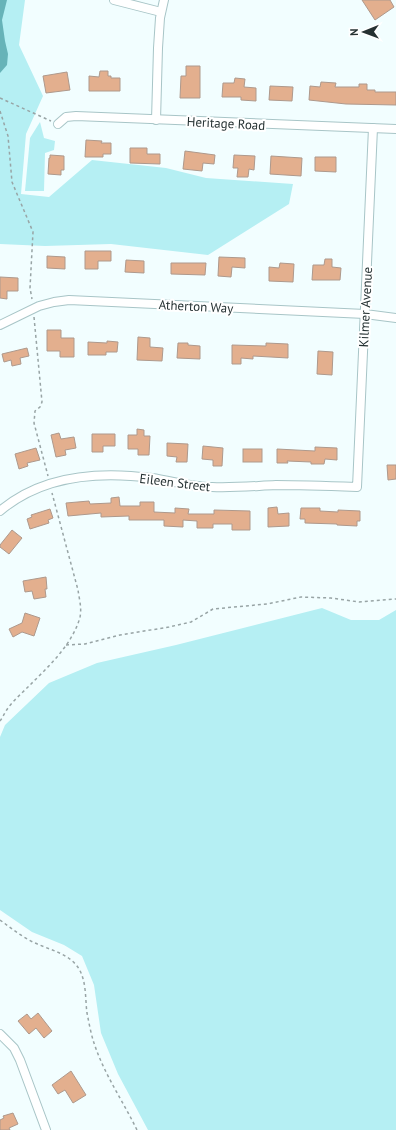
<svg xmlns="http://www.w3.org/2000/svg" width="396" height="1130" font-family="'PT Sans',sans-serif">
<style>
.green{fill:#b5eff3}
.water{fill:#66b3b8}
.building{fill:#e3af8e;stroke:#ae998c}
.lines{fill:none;stroke-linecap:round;stroke-linejoin:round}
.street-casing{stroke:#a8c5c7;stroke-width:10}
.path{stroke:#98a4a5;stroke-width:1.5;stroke-dasharray:3 3;stroke-linecap:butt}
.street{stroke:#fff;stroke-width:8}
.labels{text-anchor:middle;stroke-width:4;stroke-linejoin:round;paint-order:stroke}
.street-label{font-size:13px;fill:#253132;stroke:#fff}
</style>
<rect width="100%" height="100%" fill="#f2feff"/>
<g class="green">
<polygon points="0,0 25,0 19,45 43,96 26,134 21,194 49,197 92,160 166,168 206,178 293,184 289,204 208,255 111,244 45,246 0,244"/>
<polygon points="40,122 44,138 55,141 54,150 45,153 44,191 25,191 30,138"/>
<polygon points="322,608 351,620 379,620 396,610 396,1130 148,1130 118,1074 101,1033 94,985 82,956 64,945 32,932 0,910 0,737 5,725 49,683 97,663 176,645"/>
</g>
<polygon class="water" points="0,0 7,0 2,20 5,41 8,54 7,65 0,73"/>
<g class="building">
<polygon points="362,0 390,0 394,7 375,20"/>
<polygon points="186,66 200,66 200,98 180,98 181,76 186,76"/>
<polygon points="100,71 108,71 108,76 111,76 111,78 120,78 120,91 89,91 89,76 99,77"/>
<polygon points="67,72 70,90 46,93 43,76"/>
<polygon points="235,78 245,79 244,87 256,88 256,101 241,100 241,97 222,97 223,83 234,83"/>
<polygon points="321,82 336,83 335,87 359,87 359,84 367,84 367,90 375,90 375,92 396,92 396,105 346,104 309,100 310,86 320,87"/>
<polygon points="270,86 293,87 292,101 269,100"/>
<polygon points="86,140 102,141 101,143 111,143 111,154 103,154 103,157 85,157"/>
<polygon points="130,148 147,148 147,154 160,154 160,164 130,163"/>
<polygon points="185,151 215,155 214,164 203,163 202,171 183,169"/>
<polygon points="50,155 64,156 64,170 61,170 61,175 48,174 49,158 50,158"/>
<polygon points="234,155 255,156 254,170 249,169 248,177 237,177 238,168 233,168"/>
<polygon points="271,156 302,158 301,176 270,174"/>
<polygon points="315,157 336,157 336,172 315,171"/>
<polygon points="85,251 111,251 111,261 98,261 98,269 85,269"/>
<polygon points="47,256 65,257 65,269 47,268"/>
<polygon points="219,257 245,258 245,268 232,267 231,277 218,276"/>
<polygon points="325,259 332,259 332,267 341,268 340,280 312,280 313,265 324,265"/>
<polygon points="126,260 144,261 144,273 125,272"/>
<polygon points="171,263 206,263 205,275 171,274"/>
<polygon points="280,263 294,264 293,282 269,281 269,267 279,268"/>
<polygon points="0,277 18,278 18,291 7,291 7,299 0,298"/>
<polygon points="47,330 61,330 61,338 74,338 74,357 60,357 60,351 47,351"/>
<polygon points="138,337 150,338 150,347 163,348 162,361 137,360"/>
<polygon points="107,341 118,342 117,352 106,352 106,355 88,355 88,342 107,343"/>
<polygon points="178,343 188,343 188,345 200,346 200,359 177,358"/>
<polygon points="266,343 288,344 288,358 253,356 253,359 241,358 241,364 232,364 232,345 266,346"/>
<polygon points="27,348 29,356 20,358 21,364 12,366 11,360 4,362 2,354"/>
<polygon points="318,351 333,352 332,375 317,374"/>
<polygon points="137,429 144,430 144,436 150,436 149,455 138,455 138,449 128,449 128,435 137,435"/>
<polygon points="59,433 61,439 74,437 76,448 65,450 66,455 56,457 51,435"/>
<polygon points="92,434 115,434 115,446 103,446 103,452 92,452"/>
<polygon points="167,443 188,444 187,462 176,462 177,457 167,456"/>
<polygon points="203,446 223,448 222,466 213,466 213,460 202,459"/>
<polygon points="315,447 337,448 337,460 325,459 324,464 311,464 311,462 287,461 288,463 277,463 277,449 315,451"/>
<polygon points="36,448 40,460 27,463 28,466 19,469 15,454"/>
<rect x="243" y="449" width="19" height="13"/>
<polygon points="387,465 396,465 396,479 388,480"/>
<polygon points="119,497 120,506 140,506 140,502 154,502 154,512 175,513 175,508 189,509 188,514 214,514 214,510 250,511 250,530 232,530 232,524 213,524 213,528 197,528 197,521 183,520 183,527 164,526 164,520 129,520 129,516 101,517 101,513 68,516 66,503 89,501 90,504 111,503 111,498"/>
<polygon points="277,507 278,514 289,513 289,526 268,527 268,508"/>
<polygon points="301,508 320,508 320,511 338,512 338,510 360,511 360,521 357,521 357,526 337,525 337,524 305,523 305,519 300,519"/>
<polygon points="50,509 53,518 48,520 49,523 30,529 27,519 32,517 31,515"/>
<polygon points="12,530 22,538 9,554 0,547 0,545"/>
<polygon points="46,577 47,589 45,589 46,597 34,599 32,591 25,592 23,581"/>
<polygon points="25,613 40,618 34,636 22,632 13,637 9,629 22,623"/>
<polygon points="38,1013 52,1031 44,1038 36,1028 29,1034 18,1021 27,1014 31,1019"/>
<polygon points="71,1071 86,1095 73,1103 65,1090 58,1094 52,1085"/>
<polygon points="13,1113 18,1124 9,1128 10,1130 0,1130 0,1120 4,1118 3,1116"/>
</g>
<g class="lines">
<defs>
<g id="street">
<polyline points="114,0 161,12"/>
<polyline points="156,120 158,48 160,18 164,0"/>
<polyline points="58,124 66,117 76,116 396,129"/>
<polyline points="0,325 39,306 54,302 69,300 365,314 396,318"/>
<path d="M 0,511 C 42,475 99,471 152,478 C 172,481 192,487 212,487 C 233,488 254,486 276,485 C 303,485 330,486 357,487 L 373,128"/>
<polyline points="0,1034 14,1048 20,1060 46,1130"/>
</g>
</defs>
<use href="#street" class="street-casing"/>
<g class="path">
<polyline points="0,98 51,121"/>
<polyline points="0,111 8,136 12,182 33,232 30,288 32,299"/>
<polyline points="34,317 42,402 40,407 35,411 34,423 48,476"/>
<polyline points="66,645 85,644 120,635 169,627 191,622 213,609 267,604 301,597 331,598 359,602 396,599"/>
<path d="M 0,721 C 3,717 5,712 8,708 C 14,700 22,693 29,686 C 48,667 73,644 80,617 C 82,608 79,598 78,590 L 52,493"/>
<path d="M 0,920 C 11,928 22,937 35,943 C 50,950 67,953 77,966 C 87,979 85,999 87,1013 C 89,1023 91,1034 94,1043 C 104,1074 123,1101 137,1130"/>
</g>
<use href="#street" class="street"/>
</g>
<g class="labels">
<g class="street-label">
<text transform="translate(226 123) rotate(3)" y="5">Heritage Road</text>
<text transform="translate(196 306) rotate(3)" y="5">Atherton Way</text>
<text transform="translate(365 307) rotate(-87)" y="5">Kilmer Avenue</text>
<text transform="translate(175 482) rotate(7)" y="5">Eileen Street</text>
</g>
</g>
<g transform="translate(364 32) rotate(269)" stroke="#ffffff" stroke-width="3" paint-order="stroke">
<path d="M0-3L7 15L0 10L-7 15Z" fill="#253132"/>
<text y="-6" font-size="11" font-weight="bold" text-anchor="middle" fill="#253132">N</text>
</g>
</svg>
